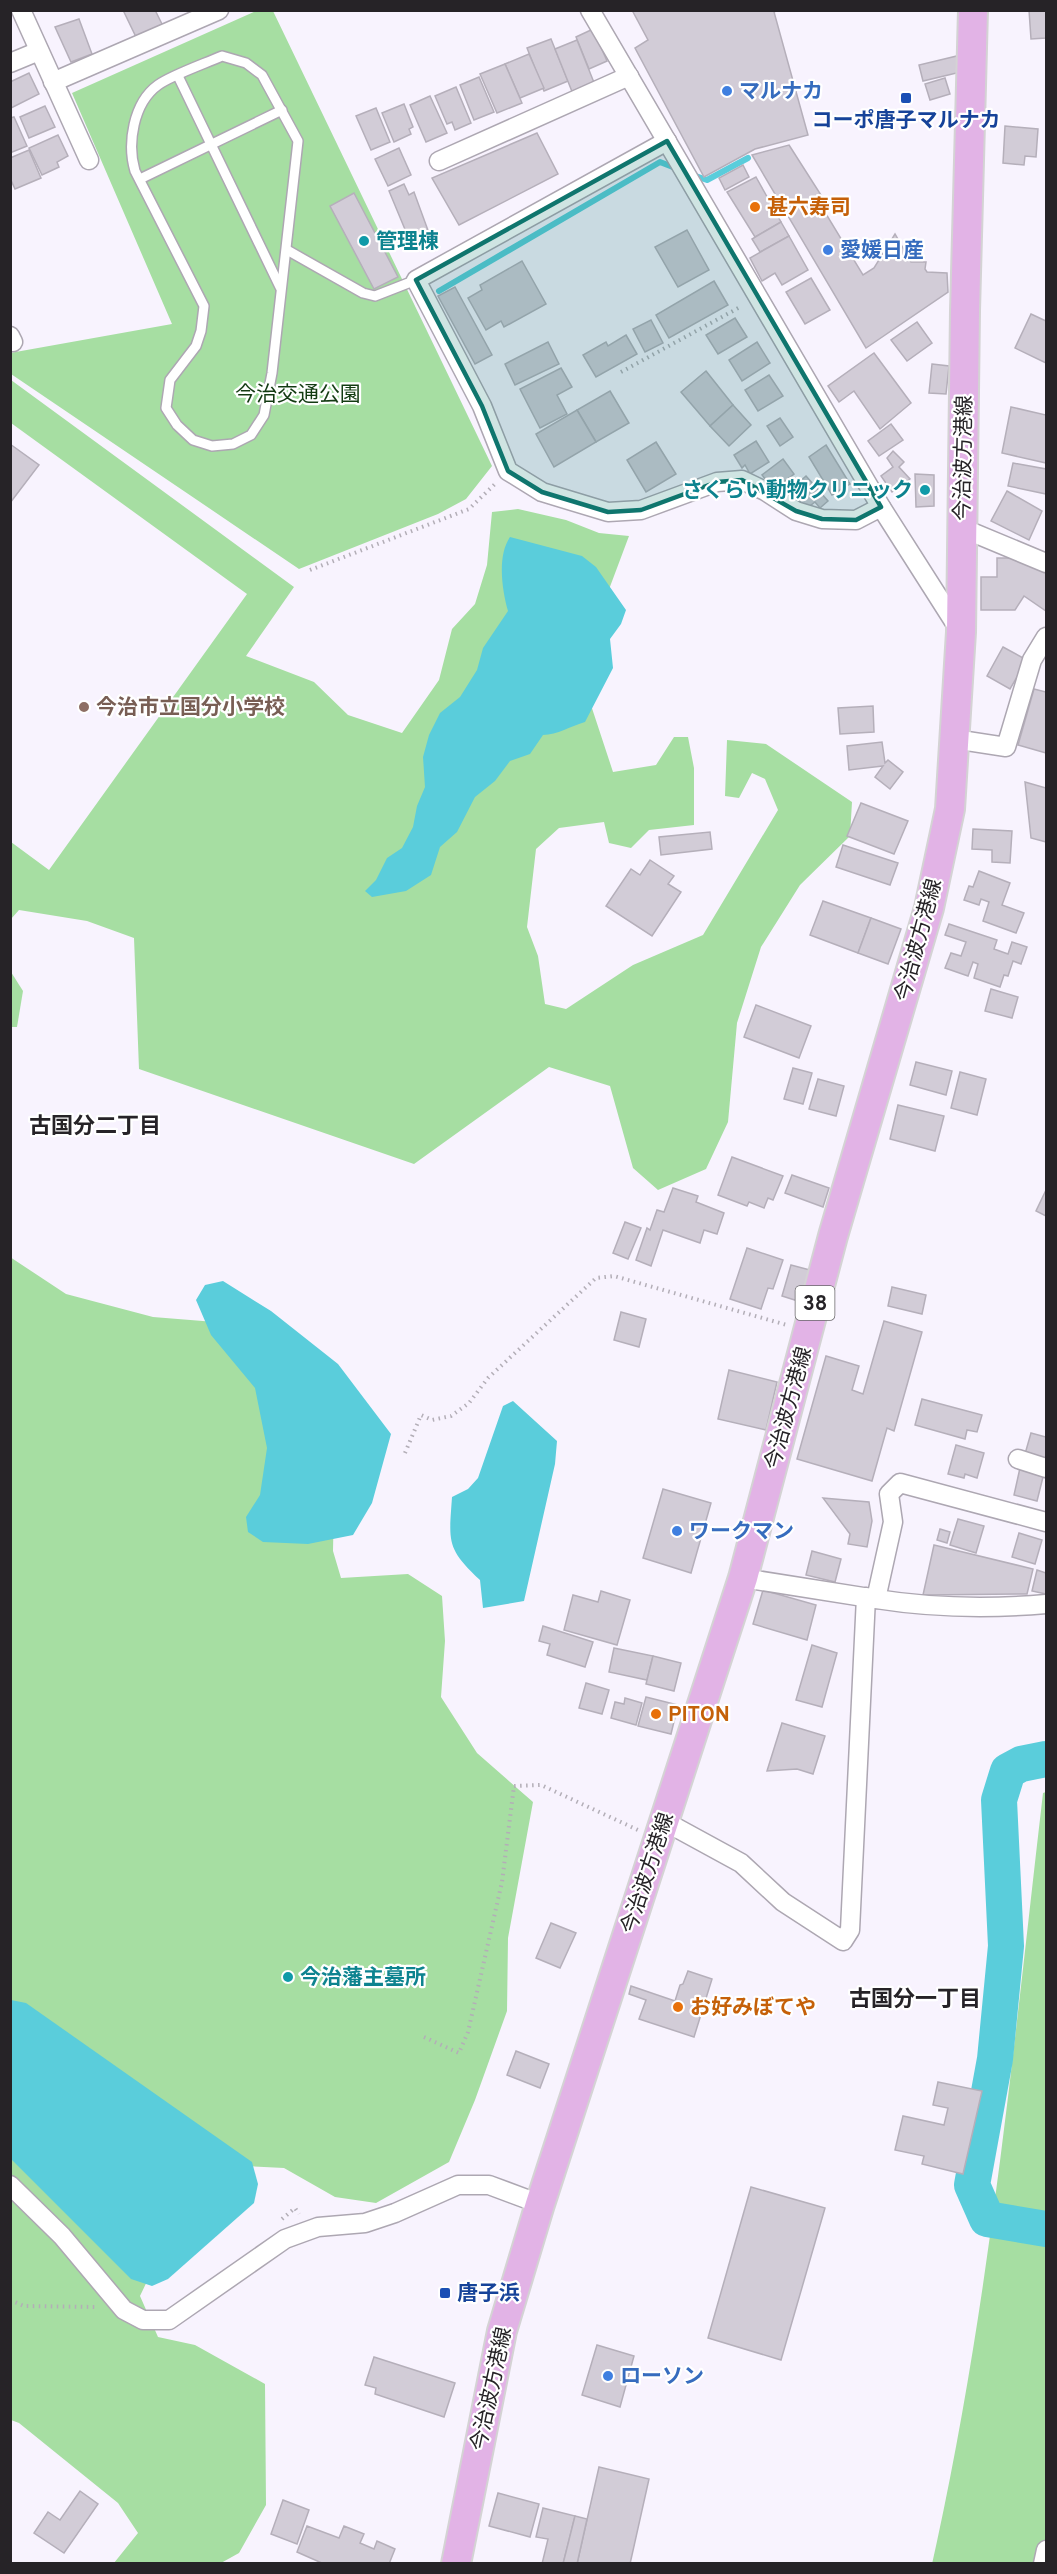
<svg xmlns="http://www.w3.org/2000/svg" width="1057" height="2574" font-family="Overpass,'Noto Sans JP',sans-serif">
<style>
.green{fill:#a6dea2}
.water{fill:#5acddb}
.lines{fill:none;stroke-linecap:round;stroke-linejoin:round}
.stream{stroke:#5acddb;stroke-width:6}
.river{stroke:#5acddb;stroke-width:36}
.building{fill:#d2ccd7;stroke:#b5afba;stroke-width:1.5}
.lane-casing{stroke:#ada7b2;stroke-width:12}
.street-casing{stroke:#ada7b2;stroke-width:21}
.primary-casing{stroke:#d4d3d4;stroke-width:32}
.path{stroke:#b3aeb7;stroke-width:4;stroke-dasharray:1.5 4.5;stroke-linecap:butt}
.lane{stroke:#fff;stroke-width:9}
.street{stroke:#fff;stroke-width:18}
.primary{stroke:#e2b3e6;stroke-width:28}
.marked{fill:#0f766e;fill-opacity:0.2;stroke:#0f766e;stroke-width:4.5;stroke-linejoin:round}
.shop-dot{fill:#3f7fe0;stroke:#fff;stroke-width:2}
.transit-dot{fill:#1a4fb4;stroke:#fff;stroke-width:2}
.food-dot{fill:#e8710a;stroke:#fff;stroke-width:2}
.culture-dot{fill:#0f9aa8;stroke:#fff;stroke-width:2}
.education-dot{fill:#8d6e63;stroke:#fff;stroke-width:2}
.labels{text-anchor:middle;stroke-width:4.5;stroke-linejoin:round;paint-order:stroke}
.shield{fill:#fff;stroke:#676568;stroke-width:1.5}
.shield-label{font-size:20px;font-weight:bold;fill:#262327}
.shop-label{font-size:21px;font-weight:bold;fill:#366cbe;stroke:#fff;text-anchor:start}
.transit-label{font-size:21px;font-weight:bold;fill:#164399;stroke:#fff}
.food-label{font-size:21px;font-weight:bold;fill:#c56008;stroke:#fff;text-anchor:start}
.culture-label{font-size:21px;font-weight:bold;fill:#0d838f;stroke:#fff;text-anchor:start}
.park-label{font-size:21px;fill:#133b12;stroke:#fff}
.street-label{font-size:21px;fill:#262327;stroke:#fff}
.education-label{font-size:21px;font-weight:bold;fill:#785e54;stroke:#fff;text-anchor:start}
.neighbourhood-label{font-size:22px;font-weight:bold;fill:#262327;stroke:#fff}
</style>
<rect width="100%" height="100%" fill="#f8f3fe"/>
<g class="green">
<polygon points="256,11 273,11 492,466 466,499 438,514 299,569 11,374 10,353 172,324 72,93"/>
<polygon points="11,380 294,587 246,656 314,682 348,715 402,733 439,680 452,629 475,604 487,565 492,512 518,509 566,520 599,533 629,536 605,600 585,687 613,772 656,765 674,737 688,737 694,768 694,825 649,830 631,848 609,843 604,822 559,828 536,849 527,927 538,956 545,1004 566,1009 633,965 703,935 778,810 765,779 752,773 739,798 725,796 727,740 766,744 852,802 850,836 800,885 761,947 737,1023 728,1122 706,1169 658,1190 633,1168 610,1086 549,1067 414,1164 139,1069 134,938 87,921 19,910 11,919 11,842 49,870 247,594 11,423"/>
<polygon points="11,972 23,991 17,1027 11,1027"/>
<polygon points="10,1257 66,1294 153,1317 240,1324 335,1453 333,1551 341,1578 408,1574 442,1596 445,1641 441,1697 477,1753 533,1802 508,1938 507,2011 475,2100 449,2162 376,2203 335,2197 284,2168 203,2164 140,2296 158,2337 195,2345 265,2384 266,2505 239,2553 221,2563 114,2563 138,2533 118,2503 19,2423 11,2420"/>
<path d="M 1046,1792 L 1046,2563 L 932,2564 C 989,2310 1013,2050 1043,1793 Z"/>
</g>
<g class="water">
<path d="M 510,537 L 582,556 L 596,567 L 626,610 L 621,624 L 610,639 L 613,668 L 585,722 C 571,726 557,735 543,735 L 530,754 L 510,761 L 495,781 L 475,797 L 457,832 L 440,847 L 431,875 L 406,891 L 372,897 L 365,891 L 376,880 L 387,858 L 402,848 L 413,827 L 417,806 L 425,787 L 423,757 L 429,735 L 440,713 L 460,697 L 477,670 L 483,648 L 508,611 C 502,590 497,556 510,537 Z"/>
<polygon points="223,1281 271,1311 338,1364 391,1434 372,1503 353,1535 308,1544 263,1542 248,1532 246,1517 260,1495 267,1448 255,1388 211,1335 196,1300 205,1285"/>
<path d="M 513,1401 L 557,1441 L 555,1464 L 524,1601 L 483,1608 L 480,1580 C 446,1548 449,1542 452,1497 L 468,1489 L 478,1478 L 503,1406 Z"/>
<polygon points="11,2000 26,2003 252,2162 258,2184 254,2203 168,2279 152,2286 131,2279 11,2159"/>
</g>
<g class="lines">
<g class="stream">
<polyline points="690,174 707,180 748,158"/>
<polyline points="439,291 660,162 678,169"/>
</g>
<polyline class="river" points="1046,1759 1021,1764 1008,1771 999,1800 1006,1946 995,2059 972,2185 987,2219 1046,2229"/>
</g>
<g class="building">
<polygon points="123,10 155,10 164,28 137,39"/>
<polygon points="632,10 778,10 774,12 808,135 755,149 704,177 635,48 648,40"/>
<polygon points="1029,10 1046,10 1046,38 1031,39"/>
<polygon points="79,19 92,54 71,62 55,27"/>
<polygon points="593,29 607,61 589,69 576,37"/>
<polygon points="551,39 568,81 544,91 527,48"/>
<polygon points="577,40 595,85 573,94 555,49"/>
<polygon points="529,54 544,88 520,98 505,64"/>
<polygon points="961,55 965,71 923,81 919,65"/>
<polygon points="505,64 522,103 497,113 480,74"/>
<polygon points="29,73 39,94 11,108 10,82"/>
<polygon points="479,77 494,112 474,120 460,85"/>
<polygon points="945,78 950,94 930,100 925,84"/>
<polygon points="456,87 471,123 455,130 452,122 447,124 435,96"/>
<polygon points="430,96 447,133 426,142 410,105"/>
<polygon points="404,104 413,127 409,129 411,134 394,142 382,113"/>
<polygon points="45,106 55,127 29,138 20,117"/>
<polygon points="376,108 390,142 371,150 356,116"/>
<polygon points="14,117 27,146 10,153 10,118"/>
<polygon points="1005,126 1038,129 1036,157 1025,156 1024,165 1003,163"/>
<polygon points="537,133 558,174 459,225 432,178"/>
<polygon points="58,135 68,156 57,162 59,167 42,175 29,148"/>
<polygon points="789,145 828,206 823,209 863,275 874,268 895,234 911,262 926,262 925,269 927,272 947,273 948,292 866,348 752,155"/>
<polygon points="399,148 411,175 388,186 375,159"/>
<polygon points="29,150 41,178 15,189 10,178 10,158"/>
<polygon points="743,165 749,177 725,190 719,178"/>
<polygon points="756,177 781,222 755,237 727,192"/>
<polygon points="404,184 409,195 414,192 433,244 414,251 389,191"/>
<polygon points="354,193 398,277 374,289 330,206"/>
<polygon points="781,222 789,236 760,252 752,239"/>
<polygon points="687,230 709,270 678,287 655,247"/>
<polygon points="789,236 808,270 782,285 775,273 762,281 750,258"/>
<polygon points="522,261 546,304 504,327 501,321 486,330 468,298 482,290 480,285"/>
<polygon points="811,278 830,310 805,324 786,292"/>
<polygon points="714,281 728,305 669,338 656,315"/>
<polygon points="455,287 492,355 475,364 438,296"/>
<polygon points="1031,314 1046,321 1046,363 1015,348"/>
<polygon points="735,318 747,337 718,354 706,335"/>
<polygon points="651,320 663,343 645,352 633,329"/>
<polygon points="917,322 932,343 907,361 891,340"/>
<polygon points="626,335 637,354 596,377 583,355 606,342 608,346"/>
<polygon points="548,342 559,364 515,385 505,364"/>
<polygon points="757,342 770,363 742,381 729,360"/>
<polygon points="874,353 911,403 880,429 854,391 839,402 828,386"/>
<polygon points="932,364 949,366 946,394 929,393"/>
<polygon points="561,368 572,387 557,395 567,414 540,428 520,389"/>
<polygon points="706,371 733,405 710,426 681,392"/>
<polygon points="769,375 783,396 758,411 745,390"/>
<polygon points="610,391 629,423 596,442 577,410"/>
<polygon points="733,405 751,425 729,446 710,426"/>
<polygon points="1011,407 1046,415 1046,463 1002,453"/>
<polygon points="577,410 596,442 554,467 536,434"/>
<polygon points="780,418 793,437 780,446 767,426"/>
<polygon points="891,424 903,440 879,456 868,441"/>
<polygon points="756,441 769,462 750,474 745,465 742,468 734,455"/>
<polygon points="656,442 676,474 646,492 627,460"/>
<polygon points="10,444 39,465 10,503"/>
<polygon points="826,445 850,484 832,495 809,457"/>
<polygon points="893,451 904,462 899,467 910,479 892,492 881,476 893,467 887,458"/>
<polygon points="783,459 794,474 774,490 762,475"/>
<polygon points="1013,463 1046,469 1046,494 1008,486"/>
<polygon points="915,474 934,475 934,506 916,507"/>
<polygon points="806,476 828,501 820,508 815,502 806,509 790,490"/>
<polygon points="1007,491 1042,511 1029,540 991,521"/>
<polygon points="997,558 1020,558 1046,569 1046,611 1024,596 1015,610 981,610 981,577 997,577"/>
<polygon points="1003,647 1027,660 1010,689 987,676"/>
<polygon points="1034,689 1046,692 1046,753 1018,745"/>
<polygon points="873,706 874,732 840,734 838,708"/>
<polygon points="882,742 885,763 888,760 903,772 890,789 875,777 883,766 849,770 847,746"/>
<polygon points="1025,782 1046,788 1046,842 1031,838"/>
<polygon points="861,803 908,821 894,854 847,836"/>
<polygon points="973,829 1012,831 1010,863 992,862 992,850 972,849"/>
<polygon points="710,832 712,849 661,855 659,837"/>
<polygon points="843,845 898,863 890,885 836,867"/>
<polygon points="650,860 674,876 668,884 681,892 652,936 606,906 631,869 640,875"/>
<polygon points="979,871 1010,883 1002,905 1024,913 1016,933 983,921 989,902 981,899 979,905 964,900 969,886 973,887"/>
<polygon points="823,901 871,918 858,953 810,935"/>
<polygon points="871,918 901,929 888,964 858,953"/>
<polygon points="949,924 997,940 994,949 1008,954 1012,942 1027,947 1021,964 1013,961 1008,976 1004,975 1000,987 974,978 978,964 973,962 968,976 945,968 951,953 961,956 966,942 945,935"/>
<polygon points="991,989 1018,997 1012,1018 985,1011"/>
<polygon points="756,1005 811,1026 799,1058 744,1037"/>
<polygon points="916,1062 952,1071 946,1095 910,1085"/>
<polygon points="793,1068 812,1073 803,1104 784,1099"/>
<polygon points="960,1072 986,1079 977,1115 951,1108"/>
<polygon points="818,1079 844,1086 836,1116 809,1109"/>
<polygon points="898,1105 944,1116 935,1151 890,1139"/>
<polygon points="732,1157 783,1176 773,1200 768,1198 764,1208 749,1202 747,1206 718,1195"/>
<polygon points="792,1175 829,1188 823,1207 785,1193"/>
<polygon points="673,1188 698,1196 696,1202 724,1213 717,1234 704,1230 700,1243 663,1230 651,1266 636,1260 647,1228 650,1230 657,1210 664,1212"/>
<polygon points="1046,1190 1046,1216 1036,1211"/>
<polygon points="625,1222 641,1228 628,1259 613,1253"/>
<polygon points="747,1248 783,1260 773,1289 768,1288 761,1309 730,1299"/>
<polygon points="791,1265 810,1270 801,1302 782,1296"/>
<polygon points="892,1287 926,1295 922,1314 888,1306"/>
<polygon points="621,1312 646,1319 639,1347 614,1340"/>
<polygon points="884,1321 922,1332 894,1431 887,1428 872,1481 797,1459 826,1356 859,1366 852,1390 863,1394"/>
<polygon points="729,1370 777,1382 766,1430 718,1419"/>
<polygon points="922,1399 982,1415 977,1432 967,1430 965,1439 915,1425"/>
<polygon points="1031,1433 1046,1437 1046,1460 1025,1454"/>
<polygon points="956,1445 984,1453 977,1478 965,1474 964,1478 948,1474"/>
<polygon points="1020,1468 1044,1473 1037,1501 1014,1495"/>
<polygon points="663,1489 711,1503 691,1573 643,1558"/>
<polygon points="823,1498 869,1502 872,1521 867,1547 848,1544 850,1534"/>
<polygon points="958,1519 984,1526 976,1553 950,1545"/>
<polygon points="940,1529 950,1532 947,1543 937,1540"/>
<polygon points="1019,1533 1042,1540 1035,1564 1012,1557"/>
<polygon points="934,1545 1033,1569 1027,1594 923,1595"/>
<polygon points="812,1551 841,1559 835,1582 806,1575"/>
<polygon points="1037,1570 1046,1573 1046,1594 1032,1591"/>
<polygon points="763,1590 816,1605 807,1640 753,1624"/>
<polygon points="601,1591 630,1600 617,1645 564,1630 573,1595 598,1602"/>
<polygon points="543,1626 593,1642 585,1667 547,1655 550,1644 539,1641"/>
<polygon points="812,1645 837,1653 822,1707 796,1700"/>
<polygon points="614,1648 653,1656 647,1680 609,1672"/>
<polygon points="653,1656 681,1663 674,1691 646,1684"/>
<polygon points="586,1683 609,1690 602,1714 579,1708"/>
<polygon points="646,1697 678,1705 671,1734 638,1726"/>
<polygon points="625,1698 642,1703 636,1725 611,1718 615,1702 624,1704"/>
<polygon points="782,1723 825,1736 813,1774 797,1769 767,1771"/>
<polygon points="551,1923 576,1933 560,1968 536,1958"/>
<polygon points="688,1971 712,1979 694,2037 639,2019 646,2000 629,1994 631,1986 675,2001 680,1985 683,1984"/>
<polygon points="516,2051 549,2064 540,2088 507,2075"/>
<polygon points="938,2082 982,2091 963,2174 922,2164 924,2156 895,2150 903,2116 944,2125 948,2108 933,2105"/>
<polygon points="751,2187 825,2208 781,2360 708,2338"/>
<polygon points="597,2345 634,2356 620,2407 582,2395"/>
<polygon points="374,2357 455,2383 444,2417 375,2394 376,2388 365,2385"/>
<polygon points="599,2467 649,2479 630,2564 577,2564"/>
<polygon points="80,2491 98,2504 64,2553 34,2533 48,2512 60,2520"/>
<polygon points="498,2493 539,2504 530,2537 489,2526"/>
<polygon points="283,2500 309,2510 297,2544 271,2534"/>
<polygon points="543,2508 575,2516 563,2564 542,2564 548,2539 536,2537"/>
<polygon points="575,2516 587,2519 577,2564 563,2564"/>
<polygon points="307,2526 339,2538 344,2526 364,2534 360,2543 374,2549 377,2541 395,2549 389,2564 324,2564 297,2552"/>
</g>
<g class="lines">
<defs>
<g id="lane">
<path d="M 222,56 L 246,63 L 262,75 L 298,141 L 272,373 L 264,415 L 251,435 L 233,444 L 212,446 L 193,440 L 177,425 L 166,408 L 170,380 L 196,346 L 201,331 L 204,306 L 135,171 C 127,144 133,103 158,85 C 172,75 204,64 222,56 Z"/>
<polyline points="178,76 280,287"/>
<polyline points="140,179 282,110"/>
<polyline points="287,250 363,293 375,296 416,280"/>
</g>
<g id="street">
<polyline points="21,10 89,160"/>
<polyline points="590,10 881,507 960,631"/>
<polyline points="10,63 39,51"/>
<polyline points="53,82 219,10"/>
<polyline points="667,141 416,280 482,406 508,471 542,492 608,512 641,510 717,482 742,480 765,491 796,511 822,519 856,520 881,507"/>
<polyline points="439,161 629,76"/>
<polyline points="10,336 13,342 10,342"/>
<polyline points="962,528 1046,563"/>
<polyline points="954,739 1006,747 1032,660 1046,637"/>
<polyline points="1018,1459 1046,1468"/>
<polyline points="743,1578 876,1599 893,1522 889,1494 900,1483 1046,1522"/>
<path d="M 876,1599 C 933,1608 989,1609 1046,1604"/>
<polyline points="664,1821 741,1863 783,1902 843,1941 850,1930 866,1597"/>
<polyline points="10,2185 62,2236 124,2310 143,2320 169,2320 285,2239 318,2227 365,2223 395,2213 458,2185 489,2185 540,2204"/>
<polyline points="1043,2564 1046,2550"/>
</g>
<polyline id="primary" points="456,2564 502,2331 540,2204 743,1578 833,1236 929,908 950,809 961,632 965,311 973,10"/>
</defs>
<use href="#lane" class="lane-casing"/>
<use href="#street" class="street-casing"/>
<use href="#primary" class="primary-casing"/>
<g class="path">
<polyline points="621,372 742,306"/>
<polyline points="310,570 469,509 497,482"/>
<polyline points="405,1453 421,1415 432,1420 451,1416 469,1403 488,1378 596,1278 614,1276 787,1325"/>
<polyline points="424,2037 459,2053 468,2032 502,1882 514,1786 541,1785 638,1830"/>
<polyline points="282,2219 295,2208 299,2214"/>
<polyline points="10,2300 24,2306 97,2307"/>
</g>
<use href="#lane" class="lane"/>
<use href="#street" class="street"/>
<use href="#primary" class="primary"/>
</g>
<path class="marked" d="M 667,141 L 881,507 L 856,520 L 822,519 L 796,511 L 742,480 L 717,482 L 641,510 L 608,512 L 542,492 L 508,471 L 482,406 L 416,280 Z"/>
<g class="shop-dot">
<circle cx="727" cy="91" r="6"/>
<circle cx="828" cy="250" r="6"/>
<circle cx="677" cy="1531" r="6"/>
<circle cx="608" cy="2376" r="6"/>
</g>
<g class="transit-dot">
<rect x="900" y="92" width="12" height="12" rx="3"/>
<rect x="439" y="2287" width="12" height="12" rx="3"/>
</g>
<g class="food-dot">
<circle cx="755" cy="207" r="6"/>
<circle cx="656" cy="1714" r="6"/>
<circle cx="678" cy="2007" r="6"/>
</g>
<g class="culture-dot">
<circle cx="364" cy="241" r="6"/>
<circle cx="925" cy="490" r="6"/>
<circle cx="288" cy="1977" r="6"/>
</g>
<circle class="education-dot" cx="84" cy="707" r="6"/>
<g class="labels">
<rect class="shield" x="795.5" y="1286" width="39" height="34" rx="4.5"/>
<g class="shield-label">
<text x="815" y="1310">38</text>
</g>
<g class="shop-label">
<text x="739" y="98">マルナカ</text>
<text x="840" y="257">愛媛日産</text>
<text x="689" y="1538">ワークマン</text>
<text x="620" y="2383">ローソン</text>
</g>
<g class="transit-label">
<text x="906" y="127">コーポ唐子マルナカ</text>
<text x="457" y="2300" text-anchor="start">唐子浜</text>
</g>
<g class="food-label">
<text x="767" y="214">甚六寿司</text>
<text x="668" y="1721">PITON</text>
<text x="690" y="2014">お好みぼてや</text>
</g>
<g class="culture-label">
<text x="376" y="248">管理棟</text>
<text x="913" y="497" text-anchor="end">さくらい動物クリニック</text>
<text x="300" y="1984">今治藩主墓所</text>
</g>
<g class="park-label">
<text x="298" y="401">今治交通公園</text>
</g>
<g class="street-label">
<text transform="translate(963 458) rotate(-89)" y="7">今治波方港線</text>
<text transform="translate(918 940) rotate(-75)" y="7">今治波方港線</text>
<text transform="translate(788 1408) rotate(-75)" y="7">今治波方港線</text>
<text transform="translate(647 1873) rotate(-72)" y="7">今治波方港線</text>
<text transform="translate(491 2389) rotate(-78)" y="7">今治波方港線</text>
</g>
<g class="education-label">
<text x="96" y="714">今治市立国分小学校</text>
</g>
<g class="neighbourhood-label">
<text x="95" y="1133">古国分二丁目</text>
<text x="915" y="2006">古国分一丁目</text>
</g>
</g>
<rect width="1057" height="2574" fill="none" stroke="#262327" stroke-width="24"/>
</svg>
